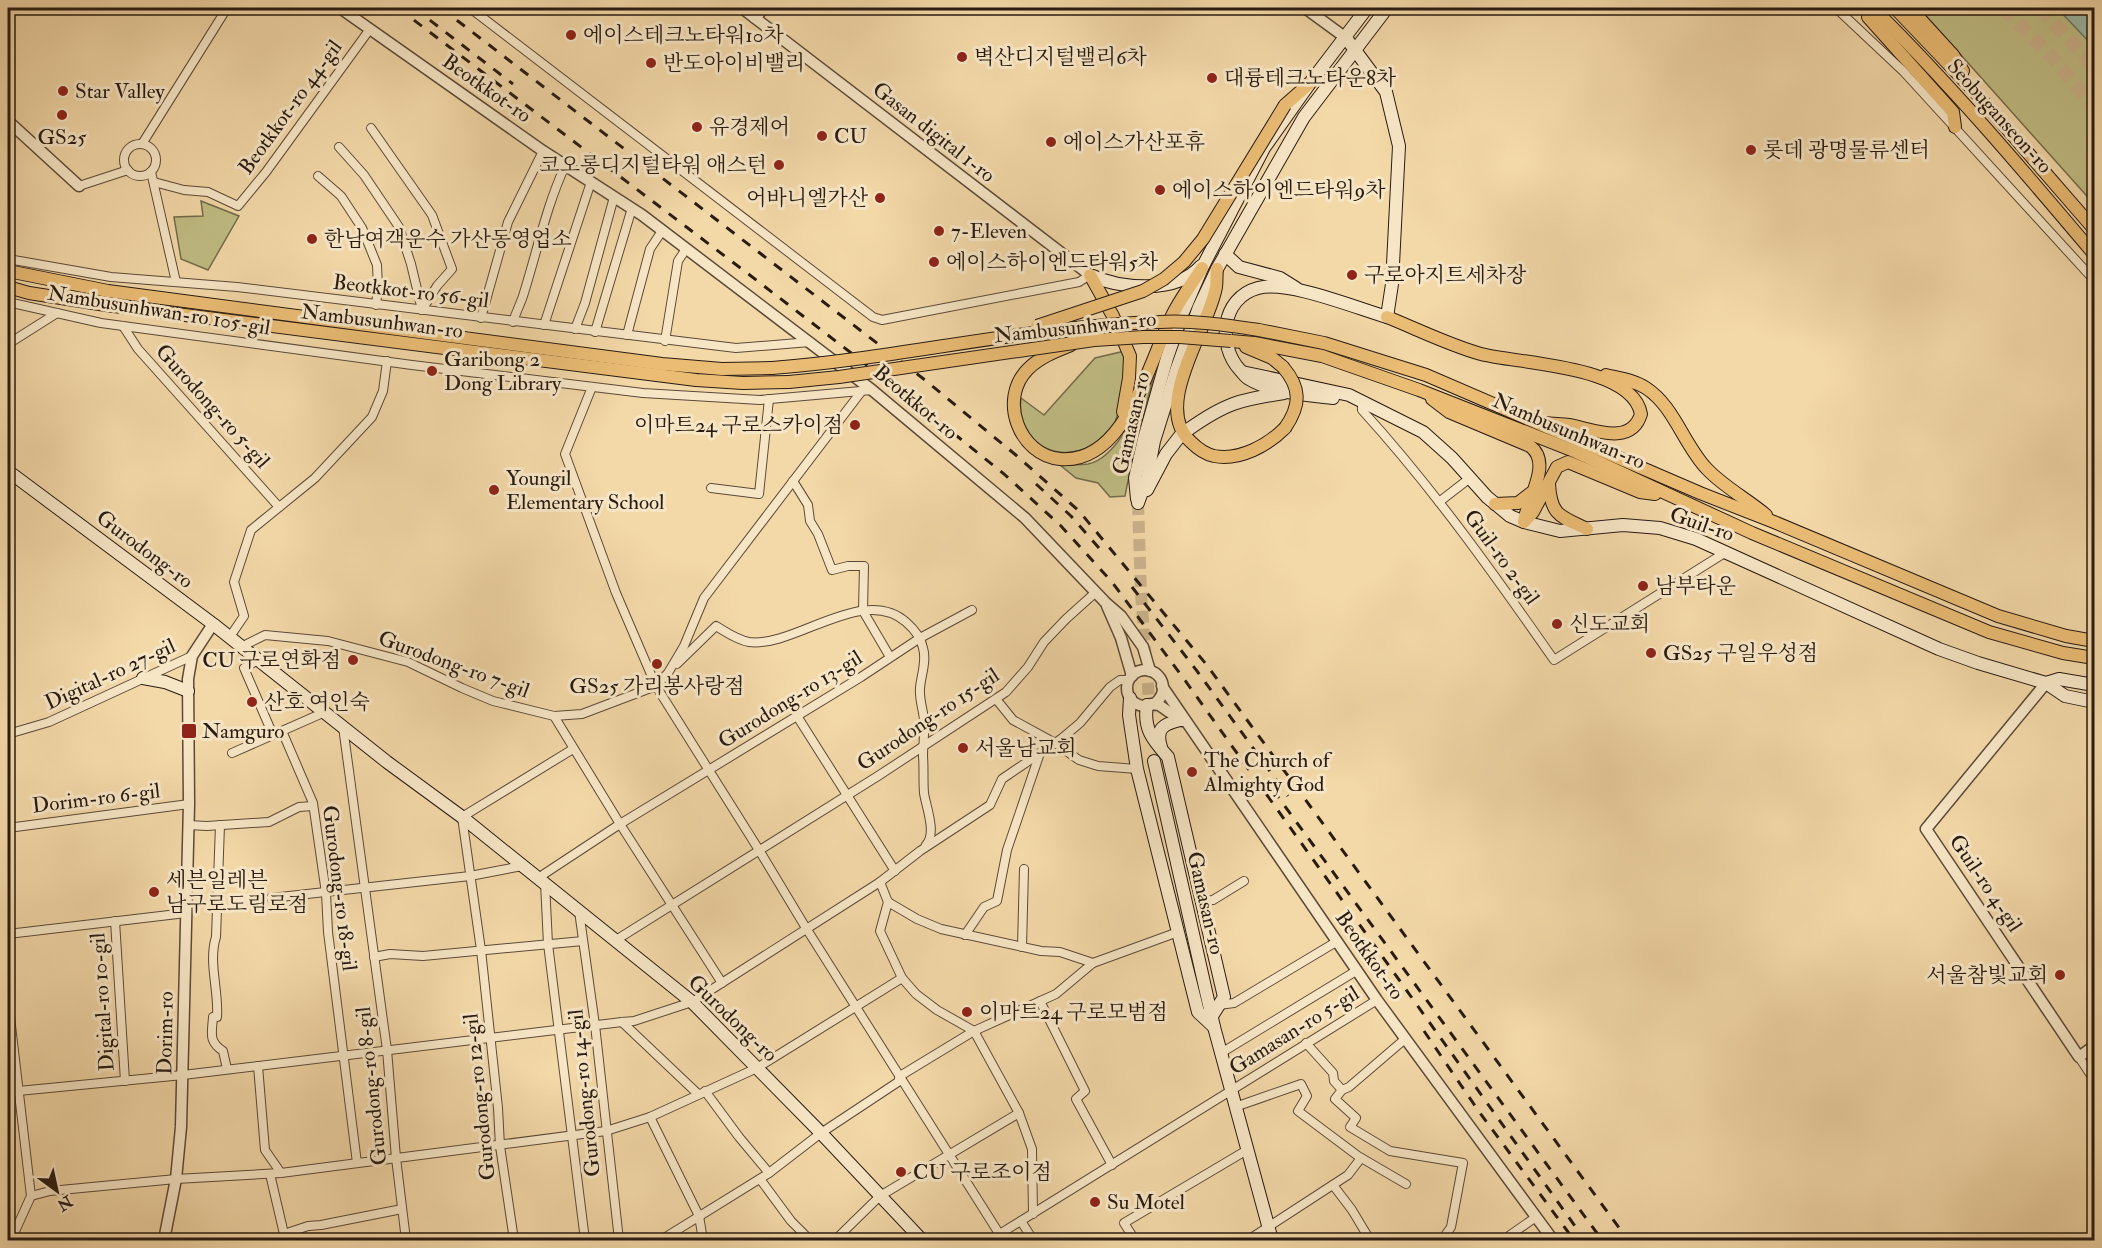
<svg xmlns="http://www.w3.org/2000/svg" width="2102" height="1248" font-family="'IM FELL Double Pica','Noto Serif KR',serif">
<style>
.green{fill:#c0bd84;stroke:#746c4b;stroke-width:1.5}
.water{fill:#9bbaa6;stroke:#6d7a6b;stroke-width:1.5}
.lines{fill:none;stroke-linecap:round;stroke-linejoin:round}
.secondary-tunnel{stroke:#cab28a;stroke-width:12;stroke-dasharray:12 6;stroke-linecap:butt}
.trunk-tunnel{stroke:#cab28a;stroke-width:14;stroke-dasharray:14 7;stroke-linecap:butt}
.minor-casing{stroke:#5b4a38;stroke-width:10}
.tertiary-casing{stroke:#5b4a38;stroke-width:13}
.secondary-casing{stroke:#281b12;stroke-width:14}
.primary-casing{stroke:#281b12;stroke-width:14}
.minor{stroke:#f7e6c6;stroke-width:8}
.tertiary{stroke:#f7e6c6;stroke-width:10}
.secondary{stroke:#f7e6c6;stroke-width:12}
.primary{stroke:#eabc74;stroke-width:12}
.rail{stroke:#281b12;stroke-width:3;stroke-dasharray:10 10;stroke-linecap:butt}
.primary-bridge-casing{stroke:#281b12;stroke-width:14;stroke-linecap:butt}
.primary-bridge{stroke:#eabc74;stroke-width:12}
.poi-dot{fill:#8f2418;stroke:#f7e6c6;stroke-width:2}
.labels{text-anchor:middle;stroke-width:6;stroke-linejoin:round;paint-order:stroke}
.poi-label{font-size:21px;fill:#281b12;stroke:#f7e6c6;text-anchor:start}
.street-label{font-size:21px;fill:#281b12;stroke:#f7e6c6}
</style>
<rect width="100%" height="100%" fill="#f3d8a8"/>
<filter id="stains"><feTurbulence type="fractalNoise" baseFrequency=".00333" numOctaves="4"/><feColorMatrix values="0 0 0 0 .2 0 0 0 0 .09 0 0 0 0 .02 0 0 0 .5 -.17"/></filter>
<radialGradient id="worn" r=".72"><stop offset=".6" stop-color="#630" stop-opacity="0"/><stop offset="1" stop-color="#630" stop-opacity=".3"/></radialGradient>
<g class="green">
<polygon points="1919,8 2094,8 2094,204"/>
<polygon points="201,201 239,216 208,270 181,259 174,217 203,216"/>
<path d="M 1125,351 C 1129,365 1124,379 1122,393 C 1120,405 1118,418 1112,429 C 1107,437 1099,442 1091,446 C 1054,465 1015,440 1021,398 L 1044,415 L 1095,358 Z"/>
<path d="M 1157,364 L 1134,451 L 1125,496 L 1110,497 L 1098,483 L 1076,478 L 1060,465 C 1069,465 1079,465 1088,464 C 1122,457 1144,392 1157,364 Z"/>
</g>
<polygon class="water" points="2057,8 2094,8 2094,47"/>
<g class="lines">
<polyline class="secondary-tunnel" points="1138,503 1141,593 1150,714"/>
<g class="trunk-tunnel">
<polyline points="2003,8 2052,57 2094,106"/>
<polyline points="2040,8 2094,66"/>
</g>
<defs>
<g id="minor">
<polyline points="470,8 873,317 882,320 1079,282 1090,275"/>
<polyline points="1836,8 1903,71 2094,280"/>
<polyline points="371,128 432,215 452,269 437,286 422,310"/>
<polyline points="142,144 227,8"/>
<circle cx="140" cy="160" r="16"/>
<polyline points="339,147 364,175 399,227 411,264 422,310"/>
<polyline points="151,172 176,282"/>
<polyline points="318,176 341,196 362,228 377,265 378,288 376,305"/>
<polyline points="154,182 184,190 208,192 238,206 266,172 370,29"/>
<polyline points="79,186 128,170"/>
<polyline points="8,259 111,277 237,287 736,348 810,342"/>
<polyline points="8,302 101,323 412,365 643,393 760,400 872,390"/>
<polyline points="481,318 508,222 543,151"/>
<path d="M 513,322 C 516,312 520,305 523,296 C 537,252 546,207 565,166"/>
<polyline points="544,325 591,182"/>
<polyline points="123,326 138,349 279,507"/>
<polyline points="575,329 585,303 614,197"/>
<polyline points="595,332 632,208"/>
<polyline points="627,335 650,249 662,231"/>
<polyline points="665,341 678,261 686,249"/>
<polyline points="8,344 57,313"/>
<polyline points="592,387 565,454 616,593 656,686 759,850 806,928 1000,1235"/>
<path d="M 1362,403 L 1362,410 C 1433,488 1494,574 1554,660 L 1726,552"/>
<polyline points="793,481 808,505 810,521 818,534 832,570 848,566 864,566 863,611 890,657"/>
<polyline points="711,488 759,494 769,399"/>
<polyline points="1439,502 1470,478"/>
<polyline points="229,638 244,616 234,582 251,530 315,478 372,417 383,391 387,361"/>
<polyline points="241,647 265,635 328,641 408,662 462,688 493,701 554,716 582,714 656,686 668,673 684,646 704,598 861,392"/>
<polyline points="258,660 244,668 273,735"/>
<path d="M 677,664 L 716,626 C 726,632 737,640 749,642 C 795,648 863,584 906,622 C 914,629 921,637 923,648 C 927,661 921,675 920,688 C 919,699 923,709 924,720 C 925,732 923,744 923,756 C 924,768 923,781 924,793 C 926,807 937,833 926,845"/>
<polyline points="996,699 1013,720 1055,743 1079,760 1098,766 1137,769"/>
<polyline points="554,716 620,824 722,983"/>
<polyline points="797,716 895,871"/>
<polyline points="343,727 387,1050 396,1158 406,1240"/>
<polyline points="282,731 313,803 326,893 328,932 357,1163"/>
<polyline points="8,734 49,722 192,656"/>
<polyline points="232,753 325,712"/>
<polyline points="188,825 207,826 269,822 299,807 313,806"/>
<path d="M 220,825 L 216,937 C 208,962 219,991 217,1017 L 213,1017 C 212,1033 208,1041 223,1051 L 227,1069"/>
<polyline points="8,828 189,804"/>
<polyline points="538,878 620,824 861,677 920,638 972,610"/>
<polyline points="880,882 888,902 880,931 902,978 916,994 937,1010 974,1031 1019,1113 1032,1149 1033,1214"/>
<polyline points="545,883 548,944 585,1240"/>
<polyline points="271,898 470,876 522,866"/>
<polyline points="1201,901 1213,900 1244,881"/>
<polyline points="888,902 917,919 941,929 1041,951 1060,952 1093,963"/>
<polyline points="579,911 595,1025 619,1240"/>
<polyline points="115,921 125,1081"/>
<polyline points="8,934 186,913"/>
<polyline points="965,935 984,907 997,901 1007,850 1040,753"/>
<polyline points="616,940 878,776 1006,692 1028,667 1044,642 1066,619 1096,592"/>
<polyline points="1022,947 1024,869"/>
<polyline points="374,957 390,954 423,956 583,941"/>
<polyline points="8,1000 31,1196 11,1240"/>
<polyline points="1040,1001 1085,1091 1076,1099 1112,1165"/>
<polyline points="1219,1005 1234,1003 1336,942"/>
<polyline points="622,1022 698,1094"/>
<polyline points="1306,1043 1333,1073 1334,1081 1342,1090 1335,1099 1356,1118 1350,1127 1390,1151 1463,1163 1451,1227 1442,1240"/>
<polyline points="1221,1053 1356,971"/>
<polyline points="2079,1057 2094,1080"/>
<polyline points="258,1066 265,1150 281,1173"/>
<polyline points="1342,1090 1349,1087 1405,1039"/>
<polyline points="705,1091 739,1137 769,1173"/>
<polyline points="8,1092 183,1075 622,1022 634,1021 692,1002 880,882 920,851 990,805 1002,779 1061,739 1080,723 1110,687 1120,680 1129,680"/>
<polyline points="1235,1107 1301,1084 1307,1096 1298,1111 1358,1156 1406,1184"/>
<polyline points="650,1117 699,1216 703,1240"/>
<polyline points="270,1174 284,1234 284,1240"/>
<polyline points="760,1179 791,1221 810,1240"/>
<polyline points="1333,1185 1352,1210 1370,1240"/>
<polyline points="31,1196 50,1191 176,1179 281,1173 606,1131 650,1117 757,1068 902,978"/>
<polyline points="1021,1221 1033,1240"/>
<polyline points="284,1234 308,1226 321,1225 402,1209"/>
<polyline points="514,1240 500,1146 498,1108 481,950 462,817 573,749"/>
<polyline points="661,1240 769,1173 821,1133 898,1082 900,1076 974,1031 1056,994 1093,963 1178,932"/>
<polyline points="835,1240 880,1196 1019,1113"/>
<polyline points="990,1240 1377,1000"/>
<polyline points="1135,1240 1124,1223 1247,1150"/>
<polyline points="1248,1240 1348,1175 1361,1158"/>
<polyline points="1503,1240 1536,1217"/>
</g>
<g id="tertiary">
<polyline points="340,8 543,151 642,215 872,390 1025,518 1106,603 1121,616 1143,647 1150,671"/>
<polyline points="742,8 1090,275"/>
<polyline points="1305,8 1346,38"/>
<polyline points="755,18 764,8"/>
<polyline points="8,121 79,186"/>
<polyline points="1107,606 1121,638 1132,676"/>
<circle cx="1145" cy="688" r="18"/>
<polyline points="2046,683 1926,829 2079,1057 2094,1046"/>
<polyline points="1162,686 1377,1000 1553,1240"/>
<polyline points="1151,704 1159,705 1182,721"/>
<polyline points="164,1240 176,1179 181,1127 189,804 188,679 192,656 213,624"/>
</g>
<g id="secondary">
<polyline points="1225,254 1239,267 1280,278 1296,288"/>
<path d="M 1090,275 C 1121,289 1176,294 1201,266"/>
<polyline points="1242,372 1349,395 1423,432 1452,458 1487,497 1510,516 1524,522 1560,531 1623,525 1660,528 1696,539 1939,649 1978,663 2046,683 2065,696 2094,702"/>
<path d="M 1333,398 C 1306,395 1273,393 1249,379 C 1245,377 1243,373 1240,370 C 1217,345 1221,298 1258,288 C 1288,280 1356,308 1387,317 L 1392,284 L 1399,146 L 1386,92 L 1346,38"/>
<path d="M 1189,429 C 1226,403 1239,400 1284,393"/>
<polyline points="8,471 213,624 387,762 462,817 692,1002 821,1133 922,1240"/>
<polyline points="1147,490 1166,454 1180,436"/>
<polyline points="1137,499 1135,478 1144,439 1167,358 1183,312 1202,268 1264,148 1310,83 1367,8"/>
<polyline points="1138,503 1147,478 1154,441 1177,368 1199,307 1217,269 1304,117 1387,8"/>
<polyline points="143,678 165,682 188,691"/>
<polyline points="2046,683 2059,679 2094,685"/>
<polyline points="1130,698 1129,715 1137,769 1198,1012 1214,1027"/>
<path d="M 1147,705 C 1143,729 1153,740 1168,757 L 1224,997 L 1212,1016"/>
<path d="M 1161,747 C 1155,728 1164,724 1180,720"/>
<polyline points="1154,761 1214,1027 1272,1240"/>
</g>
<g id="primary">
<path d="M 1873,8 C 1951,85 2023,170 2094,254"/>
<polyline points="1895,8 1976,93 2094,229"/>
<polyline points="1910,8 1953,55 1963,71"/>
<polyline points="1868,17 1953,112 1955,127"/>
<polyline points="1285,105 1310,83"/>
<path d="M 1217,269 C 1216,275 1217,281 1216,287 C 1209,329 1151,406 1191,442 C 1197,448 1205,454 1214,456 C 1240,461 1268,445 1285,428"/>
<polyline points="8,271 108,291 662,364 722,369 772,368"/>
<polyline points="1090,275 1113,316 1130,356 1129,378 1123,412"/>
<polyline points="8,287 29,293 106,305 696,380 743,383 789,382"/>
<path d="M 1387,317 C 1417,329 1449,345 1481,354 C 1519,364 1632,365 1641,414 C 1631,447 1592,429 1569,425 C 1561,424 1553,424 1545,423"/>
<polyline points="1259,330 1324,343 1426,375 1700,493 1774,522 1998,616 2066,636 2094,641"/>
<polyline points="1231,341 1254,343 1322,356 1419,390 1574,451 1752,533 1989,632 2063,653 2094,658"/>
<path d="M 1071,345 C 1056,351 1040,357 1028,369 C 998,399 1019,455 1060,459 C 1128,465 1150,355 1175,310 C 1183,295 1193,282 1202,268"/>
<polyline points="1246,347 1272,358 1283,367"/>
<path d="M 1606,375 C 1619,378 1634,380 1646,388 C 1674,406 1684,445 1707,469 C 1724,487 1747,499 1766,515"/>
<path d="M 1432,399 L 1449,412 L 1530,446 C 1553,463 1527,499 1524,522"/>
<path d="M 1549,484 C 1551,516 1560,516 1587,529"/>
<polyline points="1495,504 1518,503 1531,493"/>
<polyline points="1525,521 1533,512 1557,467 1568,462 1640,492 1655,494"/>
</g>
</defs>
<use href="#minor" class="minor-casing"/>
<use href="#tertiary" class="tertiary-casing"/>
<use href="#secondary" class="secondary-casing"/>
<use href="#primary" class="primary-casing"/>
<use href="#minor" class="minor"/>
<use href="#tertiary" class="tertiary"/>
<use href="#secondary" class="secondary"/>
<use href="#primary" class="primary"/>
<g class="rail">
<polyline points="398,8 751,276 911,399 1004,474 1061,526 1112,582 1184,679 1585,1240"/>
<polyline points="414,8 513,84"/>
<polyline points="441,8 925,380 1017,456 1079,511 1206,664 1628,1240"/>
<polyline points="1036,484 1071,516 1105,555"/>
<polyline points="1132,587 1197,671 1288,796"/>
<polyline points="1273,790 1602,1240"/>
<polyline points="1424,1031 1480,1113 1574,1240"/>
</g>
<defs>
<g id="primary-bridge">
<polyline points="1037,326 1143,291 1164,279 1184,262 1203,239 1285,105"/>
<path d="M 1283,367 C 1301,388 1301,405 1285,428"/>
<path d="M 772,368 C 902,358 1028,326 1159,322 C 1192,320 1226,325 1259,330"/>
<polyline points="789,382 839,377 1094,340 1143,337 1180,337 1231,341"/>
</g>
</defs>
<use href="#primary-bridge" class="primary-bridge-casing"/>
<use href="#primary-bridge" class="primary-bridge"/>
</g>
<g class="poi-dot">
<circle cx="571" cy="35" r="6"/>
<circle cx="962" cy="57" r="6"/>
<circle cx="651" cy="63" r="6"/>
<circle cx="1212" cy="78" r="6"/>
<circle cx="63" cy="91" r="6"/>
<circle cx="62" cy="115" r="6"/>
<circle cx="697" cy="127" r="6"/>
<circle cx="822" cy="136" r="6"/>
<circle cx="1051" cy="142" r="6"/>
<circle cx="1751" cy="150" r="6"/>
<circle cx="779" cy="165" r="6"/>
<circle cx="1160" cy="190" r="6"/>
<circle cx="880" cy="198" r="6"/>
<circle cx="939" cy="231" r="6"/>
<circle cx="312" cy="239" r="6"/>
<circle cx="934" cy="262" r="6"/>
<circle cx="1352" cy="275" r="6"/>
<circle cx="432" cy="371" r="6"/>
<circle cx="855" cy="425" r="6"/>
<circle cx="494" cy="490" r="6"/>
<circle cx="1643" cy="586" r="6"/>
<circle cx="1557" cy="624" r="6"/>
<circle cx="1651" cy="653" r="6"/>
<circle cx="353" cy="660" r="6"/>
<circle cx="657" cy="664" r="6"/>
<circle cx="252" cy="702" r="6"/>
<rect x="181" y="723" width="16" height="16" rx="3"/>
<circle cx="963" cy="748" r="6"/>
<circle cx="1192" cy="772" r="6"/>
<circle cx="154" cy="892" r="6"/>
<circle cx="2060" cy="975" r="6"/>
<circle cx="967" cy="1012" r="6"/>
<circle cx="901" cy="1172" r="6"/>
<circle cx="1095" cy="1202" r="6"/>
</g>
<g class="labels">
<g class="poi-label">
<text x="583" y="42">에이스테크노타워10차</text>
<text x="974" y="64">벽산디지털밸리6차</text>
<text x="663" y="70">반도아이비밸리</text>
<text x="1224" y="85">대륭테크노타운8차</text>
<text x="75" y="98">Star Valley</text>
<text x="709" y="134">유경제어</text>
<text x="834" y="143">CU</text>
<text x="62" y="144" text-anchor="middle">GS25</text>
<text x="1063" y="149">에이스가산포휴</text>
<text x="1763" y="157">롯데 광명물류센터</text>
<text x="767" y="172" text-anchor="end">코오롱디지털타워 애스턴</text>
<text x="1172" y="197">에이스하이엔드타워9차</text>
<text x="868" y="205" text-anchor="end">어바니엘가산</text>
<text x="951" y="238">7-Eleven</text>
<text x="324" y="246">한남여객운수 가산동영업소</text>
<text x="946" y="269">에이스하이엔드타워5차</text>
<text x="1364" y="282">구로아지트세차장</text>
<text x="444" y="366">Garibong 2<tspan x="444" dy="24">Dong Library</tspan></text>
<text x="843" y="432" text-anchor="end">이마트24 구로스카이점</text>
<text x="506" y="485">Youngil<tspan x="506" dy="24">Elementary School</tspan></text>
<text x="1655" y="593">남부타운</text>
<text x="1569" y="631">신도교회</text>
<text x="1663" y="660">GS25 구일우성점</text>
<text x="341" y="667" text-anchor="end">CU 구로연화점</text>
<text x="657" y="693" text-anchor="middle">GS25 가리봉사랑점</text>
<text x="264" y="709">산호 여인숙</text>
<text x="202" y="738">Namguro</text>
<text x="975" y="755">서울남교회</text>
<text x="1204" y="767">The Church of<tspan x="1204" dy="24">Almighty God</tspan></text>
<text x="166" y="887">세븐일레븐<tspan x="166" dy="24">남구로도림로점</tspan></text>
<text x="2048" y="982" text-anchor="end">서울참빛교회</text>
<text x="979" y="1019">이마트24 구로모범점</text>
<text x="913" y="1179">CU 구로조이점</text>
<text x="1107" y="1209">Su Motel</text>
</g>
<g class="street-label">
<text transform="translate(487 88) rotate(35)" y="7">Beotkkot-ro</text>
<text transform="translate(290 107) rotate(-54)" y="7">Beotkkot-ro 44-gil</text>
<text transform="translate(2000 116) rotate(48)" y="7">Seobuganseon-ro</text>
<text transform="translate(934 132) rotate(38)" y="7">Gasan digital 1-ro</text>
<text transform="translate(411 291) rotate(7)" y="7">Beotkkot-ro 56-gil</text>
<text transform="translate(159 310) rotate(9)" y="7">Nambusunhwan-ro 105-gil</text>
<text transform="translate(382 321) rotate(7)" y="7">Nambusunhwan-ro</text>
<text transform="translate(1075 327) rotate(-6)" y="7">Nambusunhwan-ro</text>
<text transform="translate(916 402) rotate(40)" y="7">Beotkkot-ro</text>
<text transform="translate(213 406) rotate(48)" y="7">Gurodong-ro 5-gil</text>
<text transform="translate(1131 423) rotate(-77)" y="7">Gamasan-ro</text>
<text transform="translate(1569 431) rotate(23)" y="7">Nambusunhwan-ro</text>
<text transform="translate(1702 524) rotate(19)" y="7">Guil-ro</text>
<text transform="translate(145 549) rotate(37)" y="7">Gurodong-ro</text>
<text transform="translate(1502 557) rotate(54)" y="7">Guil-ro 2-gil</text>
<text transform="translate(454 664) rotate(20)" y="7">Gurodong-ro 7-gil</text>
<text transform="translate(110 674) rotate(-25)" y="7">Digital-ro 27-gil</text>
<text transform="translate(790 699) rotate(-32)" y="7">Gurodong-ro 13-gil</text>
<text transform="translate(928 719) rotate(-34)" y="7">Gurodong-ro 15-gil</text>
<text transform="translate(96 798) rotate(-7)" y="7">Dorim-ro 6-gil</text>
<text transform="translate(1986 883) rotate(56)" y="7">Guil-ro 4-gil</text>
<text transform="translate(340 888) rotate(83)" y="7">Gurodong-ro 18-gil</text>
<text transform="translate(1206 903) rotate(77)" y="7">Gamasan-ro</text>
<text transform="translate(1370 955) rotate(55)" y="7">Beotkkot-ro</text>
<text transform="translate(102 1002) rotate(-94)" y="7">Digital-ro 10-gil</text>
<text transform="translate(733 1018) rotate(44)" y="7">Gurodong-ro</text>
<text transform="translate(1294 1030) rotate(-32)" y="7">Gamasan-ro 5-gil</text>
<text transform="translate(165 1033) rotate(-89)" y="7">Dorim-ro</text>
<text transform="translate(371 1086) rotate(-96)" y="7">Gurodong-ro 8-gil</text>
<text transform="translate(584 1093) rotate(-96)" y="7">Gurodong-ro 14-gil</text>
<text transform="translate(479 1097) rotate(-96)" y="7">Gurodong-ro 12-gil</text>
</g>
</g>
<rect width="2102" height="1248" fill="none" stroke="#f3d8a8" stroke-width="30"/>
<rect x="9" y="9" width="2084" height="1230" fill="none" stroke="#281b12" stroke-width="3"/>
<rect x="15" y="15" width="2072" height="1218" fill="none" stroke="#281b12" stroke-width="1.5"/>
<g transform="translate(57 1191) rotate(147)" stroke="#f7e6c6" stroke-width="4.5" paint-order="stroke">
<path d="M0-4.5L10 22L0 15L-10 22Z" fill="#281b12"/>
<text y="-9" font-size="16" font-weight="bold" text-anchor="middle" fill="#281b12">N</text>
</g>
<rect width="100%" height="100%" filter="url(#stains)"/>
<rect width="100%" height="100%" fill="url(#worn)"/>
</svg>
